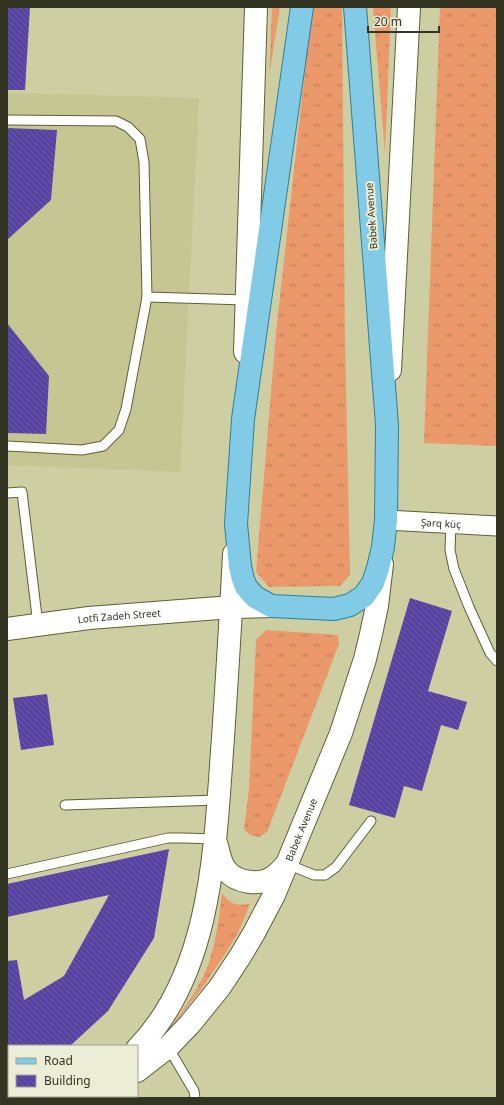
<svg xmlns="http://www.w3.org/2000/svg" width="504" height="1105" font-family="'Noto Sans',sans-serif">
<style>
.built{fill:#c5c692}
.grass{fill:url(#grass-tufts)}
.building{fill:url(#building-back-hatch)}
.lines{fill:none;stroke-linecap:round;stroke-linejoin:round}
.service-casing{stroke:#5f5f37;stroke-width:11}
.minor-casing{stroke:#5f5f37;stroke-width:21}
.secondary-casing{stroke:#5f5f37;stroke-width:24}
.primary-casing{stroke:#317f97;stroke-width:24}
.service{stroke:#fff;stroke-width:9}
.minor{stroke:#fff;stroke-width:19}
.secondary{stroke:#fff;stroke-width:22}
.primary{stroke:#82cbe6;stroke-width:22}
.labels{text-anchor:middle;stroke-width:4;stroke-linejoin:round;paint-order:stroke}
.street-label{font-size:10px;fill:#343423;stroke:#ecedd7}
</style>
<defs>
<pattern id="grass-tufts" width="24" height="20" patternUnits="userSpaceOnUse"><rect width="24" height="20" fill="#eb986b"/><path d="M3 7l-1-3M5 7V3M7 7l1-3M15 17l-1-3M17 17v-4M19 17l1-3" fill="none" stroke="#bf7d58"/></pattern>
<pattern id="building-back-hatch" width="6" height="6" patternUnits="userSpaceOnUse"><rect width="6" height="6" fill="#5743a2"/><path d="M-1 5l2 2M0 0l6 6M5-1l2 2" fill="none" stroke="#6c5ca7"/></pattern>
</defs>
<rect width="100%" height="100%" fill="#cdcea2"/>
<polygon class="built" points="7,93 199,98 180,472 7,465"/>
<g class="grass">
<polygon points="272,7 280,7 269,75"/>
<polygon points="312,7 342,7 345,342 350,575 340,586 269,587 256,572 276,333"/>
<polygon points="373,7 391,7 385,153"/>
<polygon points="440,7 497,7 497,446 424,443"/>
<polygon points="266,630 338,635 339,644 267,832 259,837 250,835 244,829 249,789 256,640"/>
<path d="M 222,893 C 231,905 237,906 250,904 L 238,933 L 221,960 L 202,988 L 172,1026 C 184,1008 199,988 207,968 C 216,944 219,918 222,893 Z"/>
</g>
<g class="building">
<polygon points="7,7 30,7 25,90 7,90"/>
<polygon points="7,128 57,130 51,200 7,240"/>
<polygon points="7,323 49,376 46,434 7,433"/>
<polygon points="410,598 452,611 428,691 467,702 458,730 441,725 422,791 404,786 395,818 349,805"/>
<polygon points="47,694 54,745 21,750 13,698"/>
<polygon points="169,849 154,938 108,1011 70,1046 7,1046 7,961 17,960 24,1000 64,976 109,895 7,917 7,884"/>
</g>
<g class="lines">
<defs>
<g id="service">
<polyline points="7,120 116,121 128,127 140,139 144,162 147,297 246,300"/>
<polyline points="7,446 82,450 103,446 119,430 126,409 147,297"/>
<polyline points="7,493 22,492 38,625"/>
<polyline points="451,523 450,550 454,569 469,607 490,653 497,661"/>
<polyline points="65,805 218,800"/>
<polyline points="287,864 314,875 325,875 336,867 371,821"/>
<polyline points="7,874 168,838 184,838 215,839"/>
<polyline points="168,1047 194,1091 195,1098"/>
</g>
<g id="minor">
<path id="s1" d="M 386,520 L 497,526"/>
</g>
<g id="secondary">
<polyline points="245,352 256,7"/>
<polyline points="390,370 409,7"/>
<path id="s2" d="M 7,629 L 89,618 L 232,607 L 271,606"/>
<path d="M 216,843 C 219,852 220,863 226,870 C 236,883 260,886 273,877 C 278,874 283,868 287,864"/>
<path d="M 137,1049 C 214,970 215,842 223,738 C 227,677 231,615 234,554"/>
<path id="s3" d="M 137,1071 L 168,1047 L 190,1024 L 220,987 L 241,955 L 254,933 L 274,895 L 341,733 L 365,659 L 371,634 L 377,606 L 382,564"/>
<polyline points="91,1098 95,1096"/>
</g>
<polyline id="primary" points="302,7 243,419 236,524 240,566 243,579 246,587 255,597 271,606 334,609 350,605 364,596 373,583 378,568 383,547 386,520 387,425 355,7"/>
</defs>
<use href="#service" class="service-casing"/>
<use href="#minor" class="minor-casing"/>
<use href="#secondary" class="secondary-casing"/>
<use href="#primary" class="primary-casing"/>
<use href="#service" class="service"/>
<use href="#minor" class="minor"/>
<use href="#secondary" class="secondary"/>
<use href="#primary" class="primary"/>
</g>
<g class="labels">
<g class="street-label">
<text transform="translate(371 216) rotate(-94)" y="4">Babek Avenue</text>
<text dy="4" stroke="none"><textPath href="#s1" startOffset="55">Şərq küç</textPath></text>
<text dy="4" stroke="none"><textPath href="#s2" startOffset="113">Lotfi Zadeh Street</textPath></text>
<text dy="4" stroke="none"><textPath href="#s3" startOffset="296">Babek Avenue</textPath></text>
</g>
</g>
<rect width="504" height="1105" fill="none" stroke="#343423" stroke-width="16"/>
<rect x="8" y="1045" width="130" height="52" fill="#ecedd7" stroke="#a2a38f"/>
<rect x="16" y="1058" width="20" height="6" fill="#82cbe6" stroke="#a2a38f"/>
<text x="44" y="1065" font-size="12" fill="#343423">Road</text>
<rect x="16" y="1075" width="20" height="12" fill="url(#building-back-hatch)" stroke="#a2a38f"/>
<text x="44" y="1085" font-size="12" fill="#343423">Building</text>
<path d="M368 26v6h71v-6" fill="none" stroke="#343423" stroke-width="2"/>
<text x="374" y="26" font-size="12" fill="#343423" stroke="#ecedd7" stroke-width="3" paint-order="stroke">20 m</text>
</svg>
